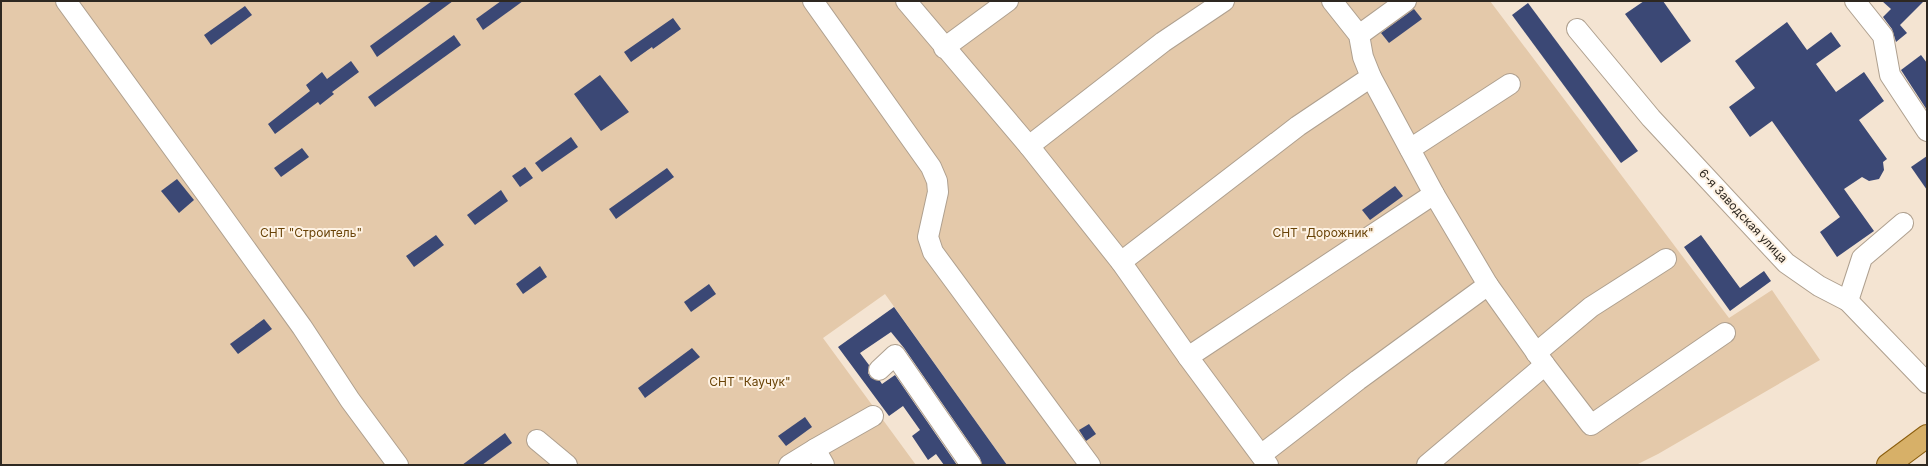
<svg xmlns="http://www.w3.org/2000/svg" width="1928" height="466" font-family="Inter,sans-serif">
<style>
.green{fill:#e4c9aa}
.building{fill:#3b4875}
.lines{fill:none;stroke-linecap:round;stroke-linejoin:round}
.minor-casing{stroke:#afa08f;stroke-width:22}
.major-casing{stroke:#8b5e0e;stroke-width:24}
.minor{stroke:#fff;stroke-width:20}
.major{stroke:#d7b068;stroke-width:22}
.labels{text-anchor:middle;stroke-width:4;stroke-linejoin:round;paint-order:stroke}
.street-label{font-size:12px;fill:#2e2821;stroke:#fef2e3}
.park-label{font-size:12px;fill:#694307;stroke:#fef2e3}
</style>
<rect width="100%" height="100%" fill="#f4e4d2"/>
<polygon class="green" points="1,1 1490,1 1729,318 1772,290 1820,360 1658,454 1636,465 1007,465 885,294 823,338 916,465 1,465"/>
<g class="building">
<polygon points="432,1 453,1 377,57 370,46"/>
<polygon points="501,1 523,1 483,30 476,19"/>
<polygon points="1644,1 1663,1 1691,41 1661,63 1625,14"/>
<polygon points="1882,1 1924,1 1900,25 1907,33 1896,42 1892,29 1883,17 1891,9"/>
<polygon points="1528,3 1638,151 1621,163 1512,15"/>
<polygon points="245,6 252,15 211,45 204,35"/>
<polygon points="1414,9 1422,19 1389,43 1381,33"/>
<polygon points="673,18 681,29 653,49 652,47 631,62 624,52"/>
<polygon points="1787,22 1807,50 1831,32 1841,46 1816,64 1836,92 1864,72 1884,101 1859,120 1887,159 1883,162 1884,170 1879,179 1869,181 1862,177 1844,189 1874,231 1837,257 1820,232 1840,217 1772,121 1750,137 1729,107 1755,88 1735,61"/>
<polygon points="454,35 461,45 375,107 368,97"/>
<polygon points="1921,55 1927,63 1927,110 1901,70"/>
<polygon points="351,61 359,72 332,92 334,94 320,105 318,102 275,134 268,124 310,91 306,85 322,72 327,79"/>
<polygon points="600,75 629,112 601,131 574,94"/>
<polygon points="571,137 578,147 542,172 535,163"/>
<polygon points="302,148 309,157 281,177 274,168"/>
<polygon points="1927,156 1927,190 1911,167"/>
<polygon points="525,167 533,178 520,187 512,176"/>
<polygon points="667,168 674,177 616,219 609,209"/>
<polygon points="177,179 194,200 179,213 161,191"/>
<polygon points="1395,186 1403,196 1370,220 1362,210"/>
<polygon points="501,190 508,201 475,225 467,215"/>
<polygon points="436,235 444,245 414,267 406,256"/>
<polygon points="1701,235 1740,288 1764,271 1771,281 1730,311 1684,247"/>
<polygon points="540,266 547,277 523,294 516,284"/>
<polygon points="709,284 716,294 691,312 684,302"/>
<polygon points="894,307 1007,465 982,465 980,458 904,348 891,332 860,353 869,365 868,373 871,378 880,381 882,384 895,375 957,465 944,465 936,454 928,460 912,436 920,430 903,406 889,416 838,347"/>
<polygon points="264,319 272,329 238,354 230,344"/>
<polygon points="692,348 700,357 645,398 638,388"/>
<polygon points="805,417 812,427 786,446 778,436"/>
<polygon points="1089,424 1096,434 1086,441 1079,430"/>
<polygon points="505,433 512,443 482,465 462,465"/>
</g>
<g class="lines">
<defs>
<g id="minor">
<polyline points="66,1 210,199 302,327 350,400 398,465"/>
<polyline points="813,1 931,167 937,181 938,192 928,237 933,252 1090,465"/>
<polyline points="906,1 1029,146 1121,262 1188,357 1268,465"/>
<polyline points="1332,1 1359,35 1363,57 1371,77 1434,194 1488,285 1545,365 1591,425 1725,333"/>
<polyline points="1855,1 1883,36 1890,75 1927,131"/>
<polyline points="1577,29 1651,118 1786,263 1819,286 1848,301 1927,383"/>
<polyline points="1359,35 1406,1"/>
<polyline points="944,48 1008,1"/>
<polyline points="1029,146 1163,42 1224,1"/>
<polyline points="1410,149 1510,84"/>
<polyline points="1121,262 1298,126 1371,77"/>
<polyline points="1848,301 1862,258 1903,223"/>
<polyline points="1536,353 1591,307 1666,259"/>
<polyline points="1188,357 1434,194"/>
<polyline points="879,370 895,355 971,465"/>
<polyline points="537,440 567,465"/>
<polyline points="815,449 873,416"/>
<polyline points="1261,455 1358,380 1488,285"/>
<polyline points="789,465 815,449 824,465"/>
<polyline points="1427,465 1545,365"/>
</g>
<polyline id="major" points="1888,465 1927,436"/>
</defs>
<use href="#minor" class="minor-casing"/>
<use href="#major" class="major-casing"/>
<use href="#minor" class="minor"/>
<use href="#major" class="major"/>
</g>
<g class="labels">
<g class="street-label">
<text transform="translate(1743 216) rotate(47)" y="4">6-я Заводская улица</text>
</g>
<g class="park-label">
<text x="311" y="237">СНТ "Строитель"</text>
<text x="1323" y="237">СНТ "Дорожник"</text>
<text x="750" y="386">СНТ "Каучук"</text>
</g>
</g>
<rect width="1928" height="466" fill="none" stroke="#2e2821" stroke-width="4"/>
</svg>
